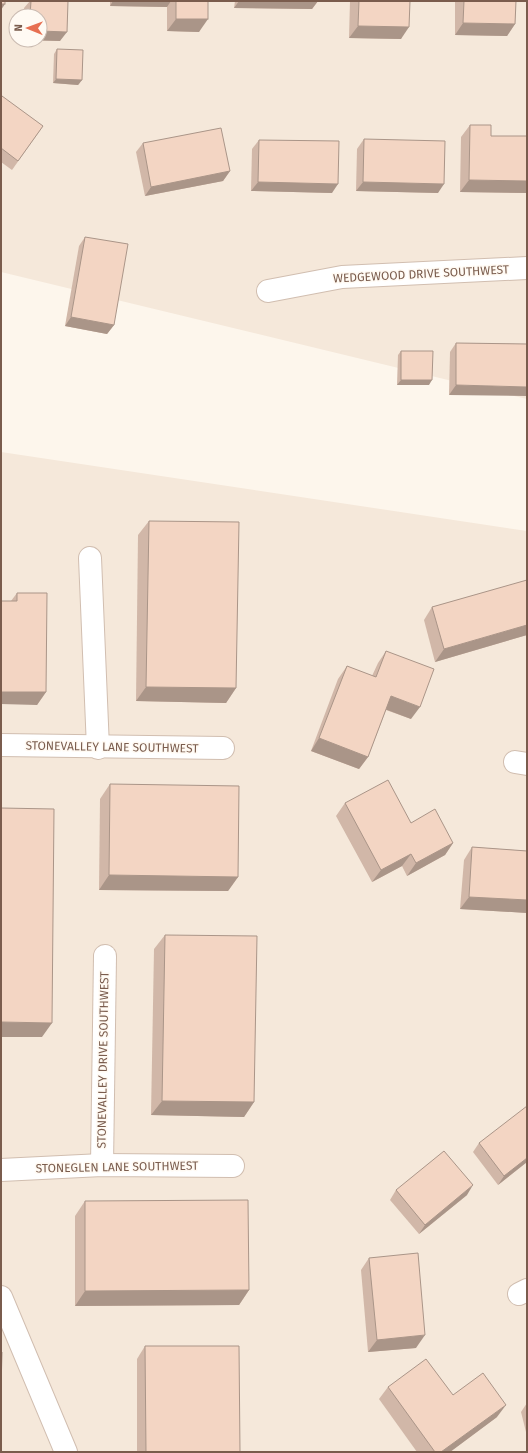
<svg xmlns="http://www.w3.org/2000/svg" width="528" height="1453" font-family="'Fira Sans',sans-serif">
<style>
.residential{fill:#f5e8da;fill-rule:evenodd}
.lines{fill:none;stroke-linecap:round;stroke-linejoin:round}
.minor-casing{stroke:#d1beb0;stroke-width:24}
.minor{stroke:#fff;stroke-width:22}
.wall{fill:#d1b7a8}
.shaded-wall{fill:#aa9588}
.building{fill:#f3d5c3;stroke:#aa9588}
.labels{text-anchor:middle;stroke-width:3;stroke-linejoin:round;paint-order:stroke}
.street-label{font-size:12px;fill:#7a5c4d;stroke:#fffaf3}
</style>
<rect width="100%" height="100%" fill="#fdf6ec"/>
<g class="residential">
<path d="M 1,1 L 527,1 L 527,399 L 1,272 ZM 16,16 L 40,16 L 40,40 L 16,40 Z"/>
<polygon points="1,452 527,531 527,1452 1,1452"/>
</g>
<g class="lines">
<defs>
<g id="minor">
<polyline points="268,291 342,277 527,268"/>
<polyline points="90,558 98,748"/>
<polyline points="1,745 223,748"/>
<polyline points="515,762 527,764"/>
<polyline points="102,1165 105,956"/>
<polyline points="1,1170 102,1165 233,1166"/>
<polyline points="519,1294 527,1290"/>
<polyline points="1,1297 66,1452"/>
</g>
</defs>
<use href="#minor" class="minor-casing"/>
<use href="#minor" class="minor"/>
</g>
<g class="wall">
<polygon points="30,1 68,1 60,41 24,40 40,40 40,16 24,16 24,8"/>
<polygon points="110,1 208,1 199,32 167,31 167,7 110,6"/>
<polygon points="235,1 318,1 312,9 234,8"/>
<polygon points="350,1 410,1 401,39 349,38"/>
<polygon points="455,1 516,1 515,24 507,36 455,35"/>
<polygon points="57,49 82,80 78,85 53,83 54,54"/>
<polygon points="1,98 43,126 12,170 1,162"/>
<polygon points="470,125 491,136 527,136 527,193 460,192 461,137"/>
<polygon points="364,139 438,193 356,191 357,149"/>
<polygon points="259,140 332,193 251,191 252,149"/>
<polygon points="143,143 230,171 223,181 145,196 136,152"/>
<polygon points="85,237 114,325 107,334 65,326 79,246"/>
<polygon points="456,343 527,344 449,395 450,352"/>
<polygon points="401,351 429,385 397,385 398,355"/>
<polygon points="149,521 236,688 226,703 136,701 138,535"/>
<polygon points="527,581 527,635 435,662 424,620 432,607"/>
<polygon points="17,593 46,692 37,705 11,601"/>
<polygon points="386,651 411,719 386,710 368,757 359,769 311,751 338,679 347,666 372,676 378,663"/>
<polygon points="110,784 238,877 228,891 99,890 100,799"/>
<polygon points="345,803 411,823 453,843 445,855 407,876 402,866 372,882 336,816"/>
<polygon points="472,847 527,851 527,913 460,909 464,860"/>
<polygon points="165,935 254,1102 244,1117 151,1115 154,949"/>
<polygon points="479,1143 527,1162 498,1185 473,1152"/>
<polygon points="396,1190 467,1195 419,1234 390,1200"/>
<polygon points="85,1201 249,1290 239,1305 75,1306 75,1216"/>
<polygon points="369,1258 416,1348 368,1352 361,1270"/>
<polygon points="145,1346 240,1452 137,1452 137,1359"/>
<polygon points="388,1387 453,1395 497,1417 450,1452 417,1452 379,1399"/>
<polygon points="527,1403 527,1436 521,1412"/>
</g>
<g class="shaded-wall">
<polygon points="113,1 171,1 167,7 110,6"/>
<polygon points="239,1 318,1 312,9 234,8"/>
<polygon points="1,4 5,4 1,10"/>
<polygon points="176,19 208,19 199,32 167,31"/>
<polygon points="463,23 515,24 507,36 455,35"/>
<polygon points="358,26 409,27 401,39 349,38"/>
<polygon points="40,31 67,32 60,41 24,40 40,40"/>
<polygon points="56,79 82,80 78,85 53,83"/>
<polygon points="230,171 223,181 145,196 151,187"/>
<polygon points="469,180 527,181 527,193 460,192"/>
<polygon points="258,182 338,184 332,193 251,191"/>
<polygon points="363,182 444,184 438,193 356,191"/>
<polygon points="71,317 114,325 107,334 65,326"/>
<polygon points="401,380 432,380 429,385 397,385"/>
<polygon points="456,385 527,387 527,396 449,395"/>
<polygon points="527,625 527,635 435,662 444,649"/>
<polygon points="146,687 236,688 226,703 136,701"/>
<polygon points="1,692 46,692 37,705 1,704"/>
<polygon points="391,696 420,707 411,719 382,708"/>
<polygon points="319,738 368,757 359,769 311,751"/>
<polygon points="453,843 445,855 407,876 416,863"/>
<polygon points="411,854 402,866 372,882 381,870"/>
<polygon points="109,875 238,877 228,891 99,890"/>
<polygon points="469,897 527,900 527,913 460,909"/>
<polygon points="1,1022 52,1023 42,1037 1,1037"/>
<polygon points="162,1101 254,1102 244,1117 151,1115"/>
<polygon points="527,1158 527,1162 498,1185 504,1176"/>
<polygon points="473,1185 467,1195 419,1234 425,1225"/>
<polygon points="249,1290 239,1305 75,1306 85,1291"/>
<polygon points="425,1335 416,1348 368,1352 377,1340"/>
<polygon points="506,1405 497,1417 450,1452 441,1452"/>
</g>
<g class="building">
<rect x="1" y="1" width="4" height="3"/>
<polygon points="31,1 68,1 67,32 40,31 40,16 30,16"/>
<rect x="176" y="1" width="32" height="18"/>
<polygon points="359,1 410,1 409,27 358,26"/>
<polygon points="464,1 516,1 515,24 463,23"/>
<polygon points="57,49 83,50 82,80 56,79"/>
<polygon points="2,96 43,126 18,161 1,148 1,98"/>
<polygon points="470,125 491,125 491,136 527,136 527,181 469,180"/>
<polygon points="221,128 230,171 151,187 143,143"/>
<polygon points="364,139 445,141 444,184 363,182"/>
<polygon points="259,140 339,141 338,184 258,182"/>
<polygon points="85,237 128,244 114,325 71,317"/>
<polygon points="456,343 527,344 527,387 456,385"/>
<polygon points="401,351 433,351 432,380 401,380"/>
<polygon points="149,521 239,522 236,688 146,687"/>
<polygon points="527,580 527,625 444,649 432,607"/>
<polygon points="17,593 47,593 46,692 1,692 1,601 17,601"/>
<polygon points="386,651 434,669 420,707 391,696 368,757 319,738 347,666 376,677"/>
<polygon points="388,780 411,823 435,809 453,843 416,863 411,854 381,870 345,803"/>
<polygon points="110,784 239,786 238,877 109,875"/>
<polygon points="1,808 54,809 52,1023 1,1022"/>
<polygon points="472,847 527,851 527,900 469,897"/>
<polygon points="165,935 257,936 254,1102 162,1101"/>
<polygon points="527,1106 527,1158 504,1176 479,1143"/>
<polygon points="444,1151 473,1185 425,1225 396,1190"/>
<polygon points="248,1200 249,1290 85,1291 85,1201"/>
<polygon points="418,1253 425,1335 377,1340 369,1258"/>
<polygon points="145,1346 239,1346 240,1452 146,1452"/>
<polygon points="1,1352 2,1352 1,1388"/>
<polygon points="426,1359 453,1395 483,1373 506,1405 441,1452 435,1452 388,1387"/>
</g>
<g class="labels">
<g class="street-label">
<text transform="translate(421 274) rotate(-3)" y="4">WEDGEWOOD DRIVE SOUTHWEST</text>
<text transform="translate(112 747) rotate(1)" y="4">STONEVALLEY LANE SOUTHWEST</text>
<text transform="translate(103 1060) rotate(-89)" y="4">STONEVALLEY DRIVE SOUTHWEST</text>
<text transform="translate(117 1167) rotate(-1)" y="4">STONEGLEN LANE SOUTHWEST</text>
</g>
</g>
<rect width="528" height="1453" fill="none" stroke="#7a5c4d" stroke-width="4"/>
<g transform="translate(28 28) rotate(271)"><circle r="19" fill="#fffaf3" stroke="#cabbb1"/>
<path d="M0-3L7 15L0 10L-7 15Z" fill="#e76f51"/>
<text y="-6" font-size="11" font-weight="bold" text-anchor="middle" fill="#7a5c4d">N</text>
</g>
</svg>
